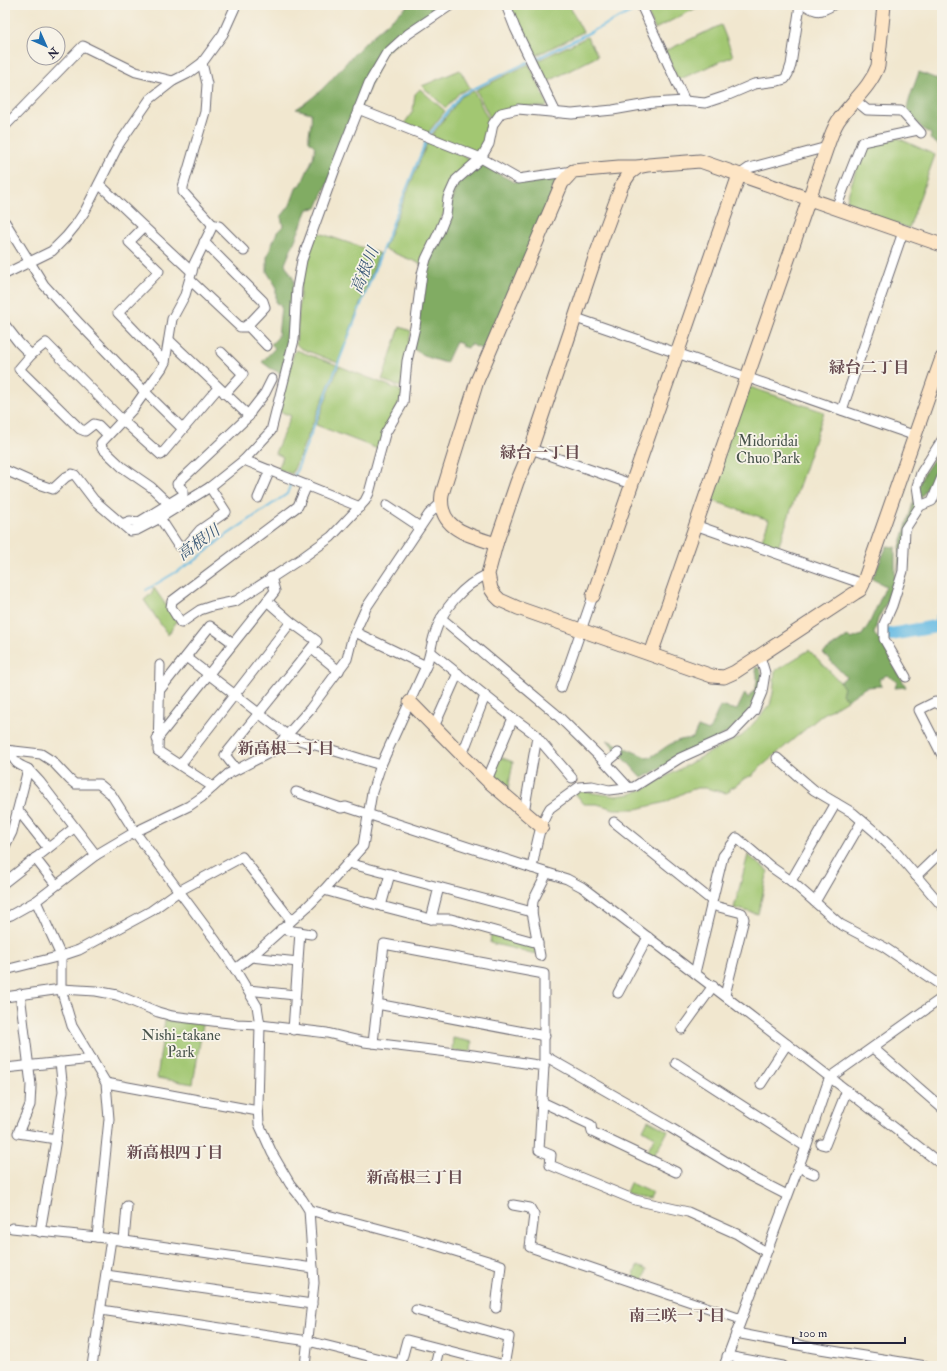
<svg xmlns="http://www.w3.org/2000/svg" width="947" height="1371" font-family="'IM FELL Double Pica','Noto Serif JP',serif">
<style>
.green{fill:#a2c772;stroke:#627456}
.forest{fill:#81ac64;stroke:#526750}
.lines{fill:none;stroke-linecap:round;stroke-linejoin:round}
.stream{stroke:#67bbe3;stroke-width:2}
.river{stroke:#67bbe3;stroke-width:13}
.street-casing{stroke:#6a676f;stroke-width:11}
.secondary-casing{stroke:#6a676f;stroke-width:15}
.street{stroke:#fff;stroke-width:9}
.secondary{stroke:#fde5c5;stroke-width:13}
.labels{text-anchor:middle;stroke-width:3.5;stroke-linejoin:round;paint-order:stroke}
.park-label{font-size:15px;fill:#48544c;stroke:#f7f3e8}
.water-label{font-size:16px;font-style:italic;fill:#3a5876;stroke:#f7f3e8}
.neighbourhood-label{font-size:16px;font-weight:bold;fill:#684c50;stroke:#f7f3e8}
</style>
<rect width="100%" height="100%" fill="#f7f3e8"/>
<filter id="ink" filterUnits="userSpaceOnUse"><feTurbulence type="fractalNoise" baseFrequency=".025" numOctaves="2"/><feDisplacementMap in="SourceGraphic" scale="8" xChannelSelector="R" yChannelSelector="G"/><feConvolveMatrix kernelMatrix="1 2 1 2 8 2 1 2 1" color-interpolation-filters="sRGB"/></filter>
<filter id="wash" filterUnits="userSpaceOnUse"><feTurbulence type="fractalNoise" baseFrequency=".012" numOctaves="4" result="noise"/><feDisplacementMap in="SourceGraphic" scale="16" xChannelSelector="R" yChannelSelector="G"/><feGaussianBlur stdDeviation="0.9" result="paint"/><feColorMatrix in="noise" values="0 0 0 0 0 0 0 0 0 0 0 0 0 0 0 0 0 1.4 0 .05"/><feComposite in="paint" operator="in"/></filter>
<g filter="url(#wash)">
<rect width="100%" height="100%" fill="#f1e7cf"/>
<g class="green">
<polygon points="510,5 569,5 583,32 533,57"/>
<polygon points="651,5 702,5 655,29 645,8"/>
<polygon points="721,25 727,40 733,56 678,80 665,51"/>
<polygon points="587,37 598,56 547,82 537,61"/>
<polygon points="529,64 548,105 545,107 518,106 491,120 476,90"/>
<polygon points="460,70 470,88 459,93 446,108 422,86"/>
<polygon points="420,89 445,111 427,134 404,124 413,111 415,94"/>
<polygon points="474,91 489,121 485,141 478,156 431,136 462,96"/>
<polygon points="898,138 935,155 909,228 844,208 863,147"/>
<polygon points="428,141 475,161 468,167 443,215 421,264 384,249"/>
<polygon points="316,232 379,253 338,363 300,348 296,344 301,282 307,260"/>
<polygon points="400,327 411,331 401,387 382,380"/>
<polygon points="296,350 337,365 292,474 278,469 283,457 275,453 291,416 279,411 294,352"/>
<polygon points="339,366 402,391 403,394 378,449 316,425"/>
<polygon points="747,386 824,412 777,551 760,545 769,520 708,499"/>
<polygon points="154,588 177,621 168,635 144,600 151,594"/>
<path d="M 809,650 L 840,682 L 844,688 L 842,694 L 847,700 L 822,715 L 755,772 L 752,776 C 742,777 738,787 730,788 L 730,791 L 726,793 L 706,788 L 697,788 L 685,792 L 666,802 L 637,809 L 614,809 L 597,804 L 584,804 L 575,793 L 579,791 L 616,796 L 631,794 L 646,788 L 712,751 L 742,736 L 770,705 L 773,693 L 775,671 Z"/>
<polygon points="500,757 513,762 508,790 495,778 493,773"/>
<polygon points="748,855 768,871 758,914 734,908"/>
<polygon points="491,934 533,946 536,954 490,943"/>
<polygon points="165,1020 203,1024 193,1084 157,1078"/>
<polygon points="453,1038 472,1042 471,1050 469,1052 452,1050"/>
<polygon points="648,1120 668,1131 658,1149 657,1149 652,1158 645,1154 655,1137 643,1130"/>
<polygon points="630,1183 652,1193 649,1199 636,1197 626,1192"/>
<polygon points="637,1266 647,1270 643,1282 633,1278"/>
</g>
<g class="forest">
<path d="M 409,5 L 445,5 L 384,53 L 317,208 L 308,209 L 285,264 L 294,280 L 291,349 L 282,374 L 270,368 L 262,362 L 275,348 L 271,344 L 278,337 L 281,306 L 276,303 L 276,286 L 267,272 L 267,257 L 277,232 L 283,226 L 281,217 L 290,205 L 297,186 L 301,185 L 313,158 L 315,147 L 309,141 C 308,130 313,124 311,113 L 296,109 C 323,93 335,74 356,52 C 372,35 391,20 409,5 Z"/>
<polygon points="919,72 942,81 942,147 930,139 931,134 924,130 906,111 911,94"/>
<polygon points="480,164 514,182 558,176 559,179 486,351 470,344 468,348 461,346 462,344 456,342 446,363 427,357 413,349 428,261 460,183 474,171"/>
<polygon points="942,446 942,461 917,505 898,570 900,547 915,496 923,475"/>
<polygon points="887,546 895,547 895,585 887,602 878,619 874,634 881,641 906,687 895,688 897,682 887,675 879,679 882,686 866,687 847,700 842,694 844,688 840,682 846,677 823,653 848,636 851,639 862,635 869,624 886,586 872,579"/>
<path d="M 755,667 L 759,668 L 762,675 L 761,692 L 745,717 L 727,733 L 642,778 L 607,740 L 648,758 C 658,754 666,745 677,741 C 682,739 688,739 693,738 L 698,727 L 709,731 L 720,706 L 737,710 L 745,693 L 748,698 C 758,689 759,679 755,667 Z"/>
</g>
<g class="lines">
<g class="stream">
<polyline points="534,60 639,8"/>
<polyline points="429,135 461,95 528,62"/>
<polyline points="294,477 399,207 427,139"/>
<polyline points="146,590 196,560 221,539 287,494 291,483"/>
</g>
<polyline class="river" points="888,635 938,626 942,618"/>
</g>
</g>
<g filter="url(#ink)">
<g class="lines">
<defs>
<g id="street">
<polyline points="506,5 515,28 556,113"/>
<polyline points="641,5 685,101"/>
<path d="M 805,5 C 817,13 821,12 833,5"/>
<polyline points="855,100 867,110 901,111 921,133"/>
<polyline points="358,109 481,158 518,179 573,171"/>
<polyline points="5,126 83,46 136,72 173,81"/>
<polyline points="739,175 749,168 827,147"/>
<polyline points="99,184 144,227 129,242 159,271 118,313 165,362"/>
<polyline points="836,208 862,142 918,130"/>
<polyline points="5,222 44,285 78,322 145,392 183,429"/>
<polyline points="212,224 219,226 244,251"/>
<polyline points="144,227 192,272"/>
<polyline points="5,274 52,251 66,237 75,226 85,211 119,144 150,99 173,81 187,74 202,63 223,34 236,5"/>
<polyline points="190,280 240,327 246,327 265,307 263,301 204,242"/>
<polyline points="576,318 916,436"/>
<polyline points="5,325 19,343 31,355 19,369 80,429 85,431 94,424 98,425 108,435"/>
<polyline points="247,325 267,346"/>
<polyline points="221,352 243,374 225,394"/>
<polyline points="31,355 46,343 122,420 161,455 218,388"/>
<polyline points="842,410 903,232"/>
<polyline points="249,416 251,411 265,393 272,379"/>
<polyline points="531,449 631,484"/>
<polyline points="244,460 360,507"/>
<polyline points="5,470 32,482 53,489 66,477 72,474 75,475 94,500 130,531 137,530 160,518 210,487 244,460 271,431 294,340 297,288 302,260 335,169 369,83 386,54 408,34 451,5"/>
<polyline points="307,485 298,506 172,601 171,607 181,623 200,610 212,606 236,601 302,558 331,537 365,501 369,493 385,434 403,403 407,361 415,327 422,274 426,259 440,230 446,215 448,198 456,180 481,158 489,144 493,124 501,113 518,109 572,114 613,110 653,103 685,101 705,103 726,96 754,84 778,81 785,79 788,74 791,65 800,5"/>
<polyline points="258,498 270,470"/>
<polyline points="169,504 151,487 122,467 102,448 101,443 133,409 162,368 165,362 172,319 185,295 194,264 211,229 212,224 183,192 183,187 205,112 207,84 202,63"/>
<polyline points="387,505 420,527"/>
<polyline points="920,506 917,486 921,473 942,440"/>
<polyline points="160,518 177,544 181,547 188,544 200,530 226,512 210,487"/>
<polyline points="122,524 130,521 139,522 183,495 183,490 177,484 249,416 169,340"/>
<polyline points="695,525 863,584"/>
<polyline points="441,618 556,714 606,763 628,787"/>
<polyline points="355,632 426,666"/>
<polyline points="312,649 339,671"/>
<polyline points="431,652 513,718 535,734 537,737 524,812"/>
<path d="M 760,656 L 765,673 L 762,692 L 754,711 L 731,735 L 680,758 L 634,787 L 609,790 L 592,786 L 579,787 L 550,808 C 539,825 536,848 532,868 L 567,879 L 582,887 C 703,979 823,1071 942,1165"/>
<polyline points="186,657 287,735"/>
<polyline points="160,665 158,751 213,787"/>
<polyline points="906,677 884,639 884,624 892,606 903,571 905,529 920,506 932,501 942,477"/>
<polyline points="561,688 593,596"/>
<polyline points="159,691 210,626 233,643"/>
<polyline points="942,706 935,702 919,710 942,755"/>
<polyline points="434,727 458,673"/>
<polyline points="286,736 381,765"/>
<polyline points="537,737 572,778"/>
<polyline points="157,739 275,591 271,577"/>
<polyline points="5,750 41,754 52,761 70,780 75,784 99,784 111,794 135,832 216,941 235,969 257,1006 260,1025 258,1106 259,1124 272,1153 290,1184 302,1199 309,1210 314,1283 305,1366"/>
<polyline points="462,755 485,696"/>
<polyline points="777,758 814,790 853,813 874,831 895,851 942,906"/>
<polyline points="606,763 618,753"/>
<polyline points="180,765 291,622"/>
<polyline points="236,769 225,755 317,641 291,622 267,601"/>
<polyline points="487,780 513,718"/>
<polyline points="296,792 341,808 346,807 532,868"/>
<polyline points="18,810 48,848"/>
<polyline points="614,822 711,900"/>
<path d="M 5,846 L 12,832 L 28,769 C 17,764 14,763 11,751"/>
<polyline points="96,855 135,832 189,806 202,797 228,774 273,751 310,709 347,659 352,639 366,608 429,514 441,503"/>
<polyline points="35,858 56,885"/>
<polyline points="348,863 532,912"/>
<polyline points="916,876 942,851"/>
<polyline points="791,881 836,803"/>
<polyline points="5,882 74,828"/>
<polyline points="324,890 381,906 431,919 451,919 538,943"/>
<polyline points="36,901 61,956 61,989 72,1026 106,1083 109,1119 97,1237"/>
<polyline points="815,902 862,821"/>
<polyline points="711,905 742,913 744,919 725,995"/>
<polyline points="381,906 390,874"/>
<polyline points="5,917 11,915 36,901 96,855 40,782 28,769"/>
<polyline points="431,919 439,887"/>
<polyline points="281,929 311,934"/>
<polyline points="540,956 532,912 533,901 547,873"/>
<polyline points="251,957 298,962"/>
<path d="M 235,969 L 251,957 L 307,907 L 324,890 L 363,846 L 372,792 L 381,765 L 426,666 C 430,656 431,646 434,636 C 442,609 463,585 488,574"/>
<polyline points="5,970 61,956 79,950 151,911 179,891 242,857 291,920"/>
<polyline points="695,973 723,856 737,838 771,867 791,881 840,924 884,947 942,986"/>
<polyline points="248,990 295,995"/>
<polyline points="618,993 648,937"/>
<polyline points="20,994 31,1085 30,1105 18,1133 56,1139"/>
<polyline points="5,997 61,989 96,991 117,995 158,1012 172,1016 237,1024 260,1025 327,1033 364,1042 473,1055 544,1066"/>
<polyline points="377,1004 545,1036"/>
<polyline points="682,1029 713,986"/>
<polyline points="293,1030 300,932"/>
<polyline points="373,1043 384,944 544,974 544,1066 539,1150 551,1155 550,1165 635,1200 688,1212 737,1234 766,1252"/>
<polyline points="873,1048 942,1108"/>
<polyline points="545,1056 671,1128 748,1175 787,1195"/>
<polyline points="676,1063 806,1147"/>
<polyline points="5,1068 92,1059"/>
<polyline points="106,1083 258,1111"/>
<polyline points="761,1084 787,1044"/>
<polyline points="542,1102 591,1125 592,1132 676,1172"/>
<polyline points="821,1144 825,1145 847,1090"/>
<polyline points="798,1167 814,1174"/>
<polyline points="513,1205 530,1208 534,1215 530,1247 741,1319"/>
<polyline points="309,1210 406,1236 501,1265 496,1308"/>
<polyline points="12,1228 97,1237 313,1268"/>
<polyline points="40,1232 56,1139 63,1091 60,1062"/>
<polyline points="124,1241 127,1206"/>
<polyline points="106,1275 312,1304"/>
<polyline points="101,1310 308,1341 400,1364"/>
<polyline points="416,1310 509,1337 504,1366"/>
<polyline points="736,1333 814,1348 926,1366"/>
<polyline points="727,1356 783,1366"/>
<polyline points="92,1366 111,1239"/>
<polyline points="400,1366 407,1340 504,1365"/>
<polyline points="435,1366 439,1349"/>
<polyline points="724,1366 806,1147 828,1082 831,1077 942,998"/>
</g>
<g id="secondary">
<polyline points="942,245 700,161 648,165 638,167 630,173 622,185 596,255 531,449 517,482 496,544 488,574 491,589 495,595 500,600 518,608 712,676 724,677 735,672 855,593 860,590 863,584 942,358"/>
<path d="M 496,544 C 469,535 437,529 442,494 L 477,381 L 562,183 L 573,171 L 619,167 L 638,167"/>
<polyline points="593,596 739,175"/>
<path d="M 651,654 L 827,147 C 830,138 833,129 838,121 C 851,102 870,88 878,66 L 884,5"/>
<polyline points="410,702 462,755 487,780 542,827"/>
</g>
</defs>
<use href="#street" class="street-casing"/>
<use href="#secondary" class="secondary-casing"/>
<use href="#street" class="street"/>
<use href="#secondary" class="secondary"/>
</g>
</g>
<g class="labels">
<g class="park-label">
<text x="768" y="446">Midoridai<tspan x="768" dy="17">Chuo Park</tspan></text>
<text x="181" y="1040">Nishi-takane<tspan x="181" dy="17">Park</tspan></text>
</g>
<g class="water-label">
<text transform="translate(364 270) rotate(-68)" y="6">高根川</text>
<text transform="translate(198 542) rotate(-36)" y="6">高根川</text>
</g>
<g class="neighbourhood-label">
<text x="869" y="373">緑台二丁目</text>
<text x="540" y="458">緑台一丁目</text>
<text x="286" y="754">新高根二丁目</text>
<text x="175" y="1158">新高根四丁目</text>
<text x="415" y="1183">新高根三丁目</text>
<text x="677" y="1321">南三咲一丁目</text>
</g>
</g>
<rect width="947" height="1371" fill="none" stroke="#f7f3e8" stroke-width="20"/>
<g transform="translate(46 46) rotate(135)"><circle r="19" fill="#f7f3e8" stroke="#a29fa3"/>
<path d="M0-3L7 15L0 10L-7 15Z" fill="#1f6fb2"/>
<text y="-6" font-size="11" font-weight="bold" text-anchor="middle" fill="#22223b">N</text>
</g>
<path d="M793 1337v6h112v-6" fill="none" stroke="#22223b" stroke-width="2"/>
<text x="799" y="1337" font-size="12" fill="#22223b" stroke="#f7f3e8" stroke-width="3" paint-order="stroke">100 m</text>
</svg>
